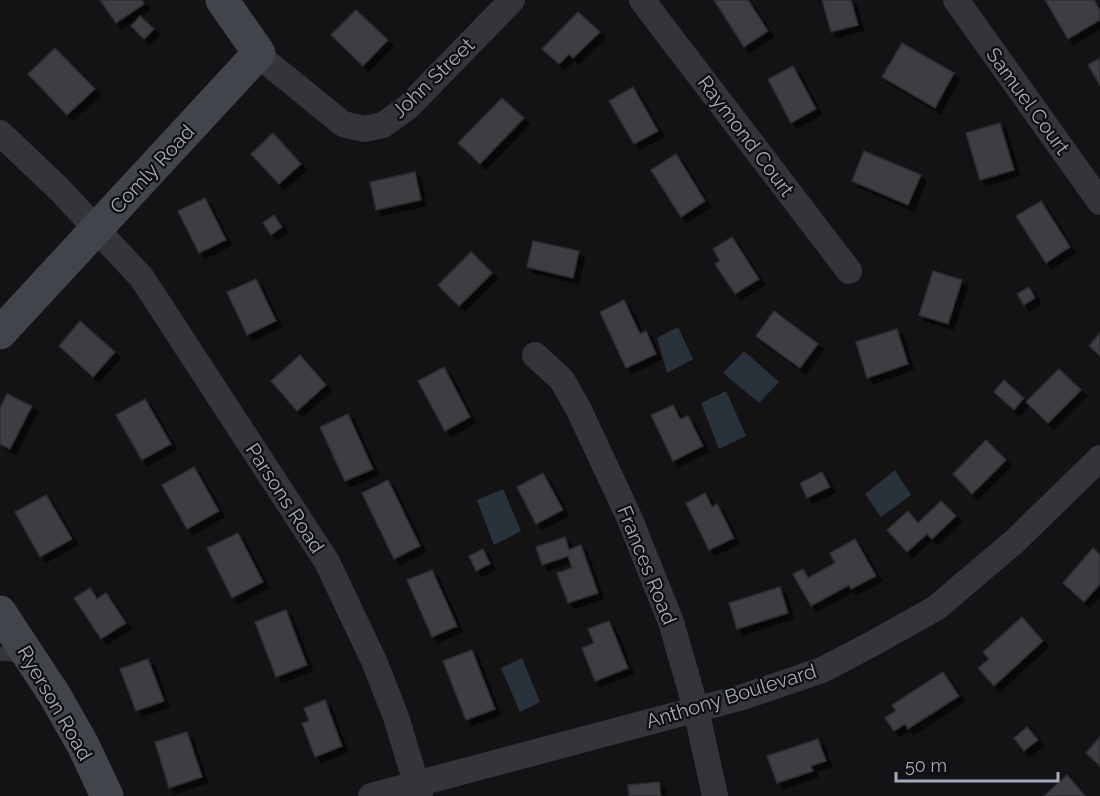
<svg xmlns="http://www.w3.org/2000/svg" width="1100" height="796" font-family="Raleway,sans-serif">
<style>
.water{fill:#29323a}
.building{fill:#3d3e43;stroke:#2d2d32;stroke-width:1.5;filter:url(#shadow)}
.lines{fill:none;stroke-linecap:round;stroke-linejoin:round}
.lane{stroke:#34353b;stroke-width:14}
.street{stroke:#34353b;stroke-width:26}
.secondary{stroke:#42444b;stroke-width:33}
.labels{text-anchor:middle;stroke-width:4.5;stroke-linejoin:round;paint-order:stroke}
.street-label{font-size:20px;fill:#a4aab7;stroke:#0e0e10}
</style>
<defs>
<filter id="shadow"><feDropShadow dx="5.5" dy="5.5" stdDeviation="0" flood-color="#0009"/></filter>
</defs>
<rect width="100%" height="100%" fill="#131315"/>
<g class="water">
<polygon points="678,327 693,359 667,373 657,338"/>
<polygon points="744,351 779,382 759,403 723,373"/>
<polygon points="726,391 746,436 719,449 701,403"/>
<polygon points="895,470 911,495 881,517 865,494"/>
<polygon points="503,489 521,531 494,545 477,500"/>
<polygon points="522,658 540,702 520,712 501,668"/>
</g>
<g class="building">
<polygon points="100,0 142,0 144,4 116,23"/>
<polygon points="714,0 748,0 768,31 744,47"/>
<polygon points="822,0 851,0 858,25 831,32"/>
<polygon points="1045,0 1094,0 1100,10 1100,20 1068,39"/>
<polygon points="356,10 388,40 363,66 331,35"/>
<polygon points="578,12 600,32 573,58 569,54 559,64 542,49"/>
<polygon points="140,16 154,29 144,39 131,26"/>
<polygon points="902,43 954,73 935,108 882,77"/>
<polygon points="55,48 95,89 67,115 28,74"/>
<polygon points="1100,58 1100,85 1088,65"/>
<polygon points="793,66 816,109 791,123 768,79"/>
<polygon points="633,87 658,131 634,144 609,101"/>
<polygon points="502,98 524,118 480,164 458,143"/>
<polygon points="1000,123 1014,170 980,180 966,133"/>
<polygon points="273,133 301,164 279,184 251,154"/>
<polygon points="864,151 921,175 908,205 852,181"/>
<polygon points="676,154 705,201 681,217 651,170"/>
<polygon points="415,172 421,200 376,210 370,182"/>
<polygon points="205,198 226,240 199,253 178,211"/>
<polygon points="1041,201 1070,247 1046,263 1016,216"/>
<polygon points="274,215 282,227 271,235 263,223"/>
<polygon points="732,237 759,279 735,294 715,264 720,261 713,249"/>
<polygon points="533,241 579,251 573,278 527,267"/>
<polygon points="471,252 492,273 459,306 438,285"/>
<polygon points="933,271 962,280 948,324 919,315"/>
<polygon points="256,279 276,321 247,335 227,292"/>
<polygon points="1029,287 1035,298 1024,305 1017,294"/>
<polygon points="624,300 640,334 646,331 656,354 626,368 600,312"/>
<polygon points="774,311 818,344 800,368 756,336"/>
<polygon points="80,321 115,352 93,377 59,346"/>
<polygon points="897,329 908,364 867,378 856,342"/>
<polygon points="1100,333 1100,356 1089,346"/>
<polygon points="300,355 326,385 297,411 271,381"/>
<polygon points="444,367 470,417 445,431 418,381"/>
<polygon points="1059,369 1081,390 1048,423 1026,402"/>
<polygon points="1004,380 1024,398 1014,410 994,392"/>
<polygon points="7,394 32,406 10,449 0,444 0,408"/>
<polygon points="145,399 171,444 142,460 116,415"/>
<polygon points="673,405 680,419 688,416 703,446 673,461 651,415"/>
<polygon points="348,414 373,469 345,481 320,427"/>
<polygon points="986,440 1006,460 972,494 953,474"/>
<polygon points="194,467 219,511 187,529 162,485"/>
<polygon points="822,472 830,487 807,498 800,483"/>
<polygon points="543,473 563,510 536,524 517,487"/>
<polygon points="388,480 420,546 394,559 362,493"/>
<polygon points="705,493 712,507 717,504 734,538 709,550 686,503"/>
<polygon points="46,495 72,539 40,557 15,512"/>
<polygon points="941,501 956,516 932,539 927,534 907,552 887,530 908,511 918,523"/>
<polygon points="238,533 263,582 232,598 207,548"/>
<polygon points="565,537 569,550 581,545 598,593 568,603 557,573 572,568 568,556 542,565 536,547"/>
<polygon points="855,539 876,576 851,589 849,585 811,606 793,574 803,569 808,578 835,563 830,553"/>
<polygon points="1093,548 1100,555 1100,584 1084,602 1063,583"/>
<polygon points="483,549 490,564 476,571 469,556"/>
<polygon points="432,570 457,626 432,637 407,580"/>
<polygon points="780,587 788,613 737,629 729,603"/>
<polygon points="90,588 97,599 106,593 126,623 101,639 74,598"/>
<polygon points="286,610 307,665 276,677 255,622"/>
<polygon points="1022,617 1043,641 994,686 978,668 989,659 983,652"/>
<polygon points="609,621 628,668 595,681 582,648 594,643 588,629"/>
<polygon points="472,650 495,709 466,720 443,661"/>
<polygon points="148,659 164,701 136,711 120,669"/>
<polygon points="943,672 959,696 908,729 905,724 894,731 885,718 896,711 892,705"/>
<polygon points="325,700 342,746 315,757 302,723 309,721 304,708"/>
<polygon points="1027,727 1038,740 1024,751 1014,738"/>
<polygon points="187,732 202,777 169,788 155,742"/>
<polygon points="1100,737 1100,766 1086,753"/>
<polygon points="818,739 826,761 811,766 813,771 777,783 767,756"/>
<polygon points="1067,775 1085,796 1044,796"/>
<polygon points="659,782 661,796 629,796 628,785"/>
</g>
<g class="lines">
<polyline class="lane" points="0,654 26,655"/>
<g class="street">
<polyline points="642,0 849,271"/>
<polyline points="956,0 1100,202"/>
<polyline points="259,53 263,59 343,124 364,129 383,125 408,107 512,0"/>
<polyline points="0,133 59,189 142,278 327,562 374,661 396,717 420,796"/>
<polyline points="535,355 562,380 578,408 629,517 671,622 696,709 715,796"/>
<polyline points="371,796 743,697 822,670 870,645 936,608 1015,541 1100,458"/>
</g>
<g class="secondary">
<polyline points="0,333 259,53 222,0"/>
<polyline points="0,612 54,694 83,745 107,796"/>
</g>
</g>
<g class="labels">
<g class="street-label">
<text transform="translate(433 78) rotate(-44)" y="7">John Street</text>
<text transform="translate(1028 101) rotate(54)" y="7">Samuel Court</text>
<text transform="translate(746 136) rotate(53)" y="7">Raymond Court</text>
<text transform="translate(152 169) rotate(-47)" y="7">Comly Road</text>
<text transform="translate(285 498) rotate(57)" y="7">Parsons Road</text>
<text transform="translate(647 565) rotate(68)" y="7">Frances Road</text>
<text transform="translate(731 696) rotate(-17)" y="7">Anthony Boulevard</text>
<text transform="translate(55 703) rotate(60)" y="7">Ryerson Road</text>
</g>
</g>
<path d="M896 772v9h162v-9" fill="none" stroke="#a4aab7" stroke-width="3"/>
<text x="905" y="772" font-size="18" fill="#a4aab7" stroke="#0e0e10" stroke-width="4.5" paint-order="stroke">50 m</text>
</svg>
